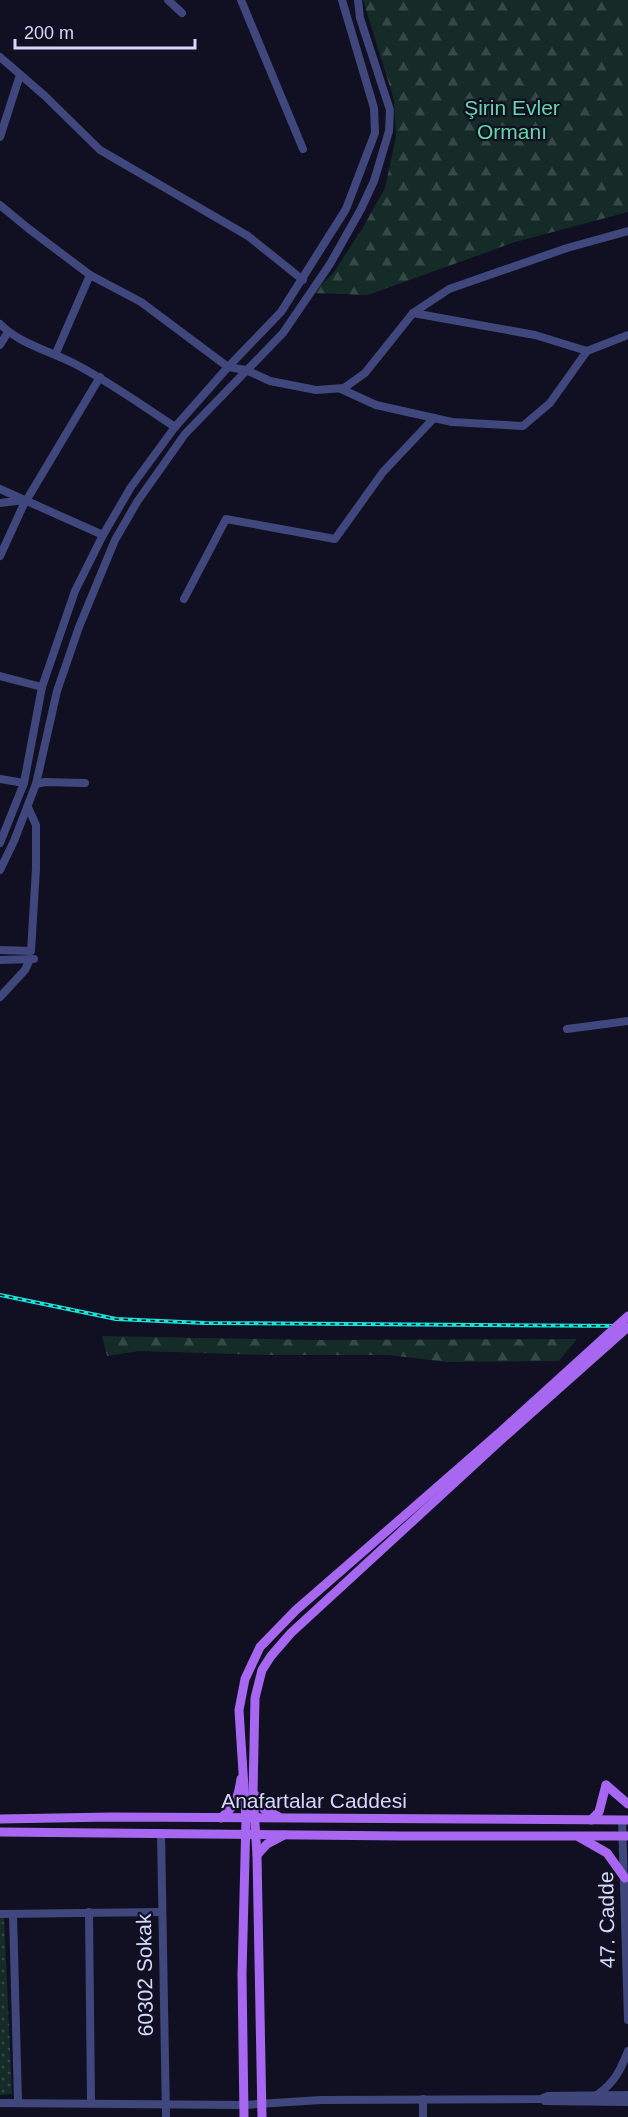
<svg xmlns="http://www.w3.org/2000/svg" width="628" height="2117" font-family="Helvetica,sans-serif">
<style>
.grass{fill:url(#grass-dots)}
.forest{fill:url(#forest-firs)}
.lines{fill:none;stroke-linecap:round;stroke-linejoin:round}
.minor{stroke:#40477c;stroke-width:8}
.major{stroke:#a767f0;stroke-width:9}
.rail-casing{stroke:#17e5d8;stroke-width:4}
.rail{stroke:#101022;stroke-width:1.5;stroke-dasharray:4.5;stroke-linecap:butt}
.major-bridge{stroke:#a767f0;stroke-width:9}
.labels{text-anchor:middle;stroke-width:4.5;stroke-linejoin:round;paint-order:stroke}
.park-label{font-size:21px;fill:#68d4a7;stroke:#101022}
.street-label{font-size:21px;fill:#d5d7fb;stroke:#101022}
</style>
<defs>
<pattern id="grass-dots" width="8" height="8" patternUnits="userSpaceOnUse" patternTransform="scale(1.5)"><rect width="8" height="8" fill="#142b27"/><path d="M2 2h.1M6 6h.1" fill="none" stroke="#354947" stroke-width="1.8" stroke-linecap="round"/></pattern>
<pattern id="forest-firs" width="22" height="20" patternUnits="userSpaceOnUse" patternTransform="scale(1.5)"><rect width="22" height="20" fill="#142b27"/><path d="M5 1l3.5 6h-7zM16 11l3.5 6h-7z" fill="#354947"/></pattern>
</defs>
<rect width="100%" height="100%" fill="#101022"/>
<polygon class="grass" points="4,1916 12,2094 0,2095 0,1917"/>
<g class="forest">
<polygon points="363,0 628,0 628,212 515,242 368,295 313,293 334,272 362,229 385,188 396,136 394,100"/>
<polygon points="102,1336 315,1340 577,1339 559,1361 447,1362 389,1355 267,1355 139,1351 107,1356"/>
</g>
<g class="lines">
<g class="minor">
<polyline points="168,0 182,13"/>
<polyline points="241,0 303,149"/>
<polyline points="0,57 45,96 100,150 248,236 303,280"/>
<polyline points="0,137 20,75"/>
<polyline points="0,205 29,229 90,275 141,302 228,367 246,370 270,381 316,390 344,388 365,373 413,313 449,289 567,248 628,231"/>
<polyline points="413,313 535,335 587,351 628,335"/>
<path d="M 0,324 C 19,344 53,352 77,365 C 111,383 143,406 175,427"/>
<polyline points="0,345 8,332"/>
<polyline points="56,353 90,275"/>
<polyline points="341,389 376,405 452,422 523,426 550,403 587,351"/>
<polyline points="0,489 103,535"/>
<polyline points="0,503 25,500"/>
<polyline points="0,556 23,506 100,377"/>
<polyline points="184,599 226,519 335,539 383,472 434,418"/>
<polyline points="0,676 42,687"/>
<polyline points="0,779 24,783"/>
<polyline points="36,784 45,782 85,783"/>
<polyline points="0,843 24,783 42,687 75,591 103,535 131,487 175,427 228,367 281,312 346,209 375,133 374,108 342,0"/>
<polyline points="0,870 14,841 36,784 57,691 79,627 115,540 137,502 185,434 283,333 330,264 361,209 374,181 389,131 390,110 360,18 358,0"/>
<polyline points="0,950 31,951 36,869 36,825 28,807"/>
<polyline points="0,960 34,959"/>
<polyline points="0,997 25,970 30,959"/>
<polyline points="567,1029 628,1021"/>
<polyline points="622,1820 628,2020"/>
<polyline points="161,1833 166,2117"/>
<polyline points="89,1912 91,2102"/>
<polyline points="0,1914 162,1912"/>
<polyline points="13,1914 18,2102"/>
<path d="M 597,2095 C 615,2082 620,2071 628,2051"/>
<polyline points="545,2101 628,2102"/>
<polyline points="0,2103 244,2105 321,2100 541,2099 548,2096 628,2095"/>
<polyline points="423,2117 423,2099"/>
</g>
<g class="major">
<polyline points="606,1785 628,1804"/>
<polyline points="255,1795 264,1809 279,1817"/>
<path d="M 221,1818 C 236,1805 238,1798 241,1779"/>
<polyline points="0,1819 112,1817 628,1820"/>
<polyline points="591,1820 599,1812 606,1785"/>
<polyline points="0,1832 402,1836 628,1836"/>
<polyline points="579,1837 607,1853 625,1878"/>
<polyline points="257,1855 267,1844 284,1835"/>
<polyline points="244,2117 242,1974 246,1819 239,1710 245,1679 260,1647 296,1610 497,1435"/>
<polyline points="262,2117 257,1855 253,1793 255,1698 262,1670 271,1656 291,1633 502,1439"/>
</g>
<defs>
<polyline id="rail" points="0,1295 116,1319 205,1323 628,1326"/>
</defs>
<use href="#rail" class="rail-casing"/>
<use href="#rail" class="rail"/>
<g class="major-bridge">
<polyline points="497,1435 628,1316"/>
<polyline points="502,1439 628,1327"/>
</g>
</g>
<g class="labels">
<g class="park-label">
<text x="512" y="115">Şirin Evler<tspan x="512" dy="24">Ormanı</tspan></text>
</g>
<g class="street-label">
<text x="314" y="1808">Anafartalar Caddesi</text>
<text transform="translate(607 1920) rotate(-91)" y="7">47. Cadde</text>
<text transform="translate(145 1975) rotate(-91)" y="7">60302 Sokak</text>
</g>
</g>
<path d="M15 39v9h180v-9" fill="none" stroke="#d5d7fb" stroke-width="3"/>
<text x="24" y="39" font-size="18" fill="#d5d7fb" stroke="#101022" stroke-width="4.5" paint-order="stroke">200 m</text>
</svg>
